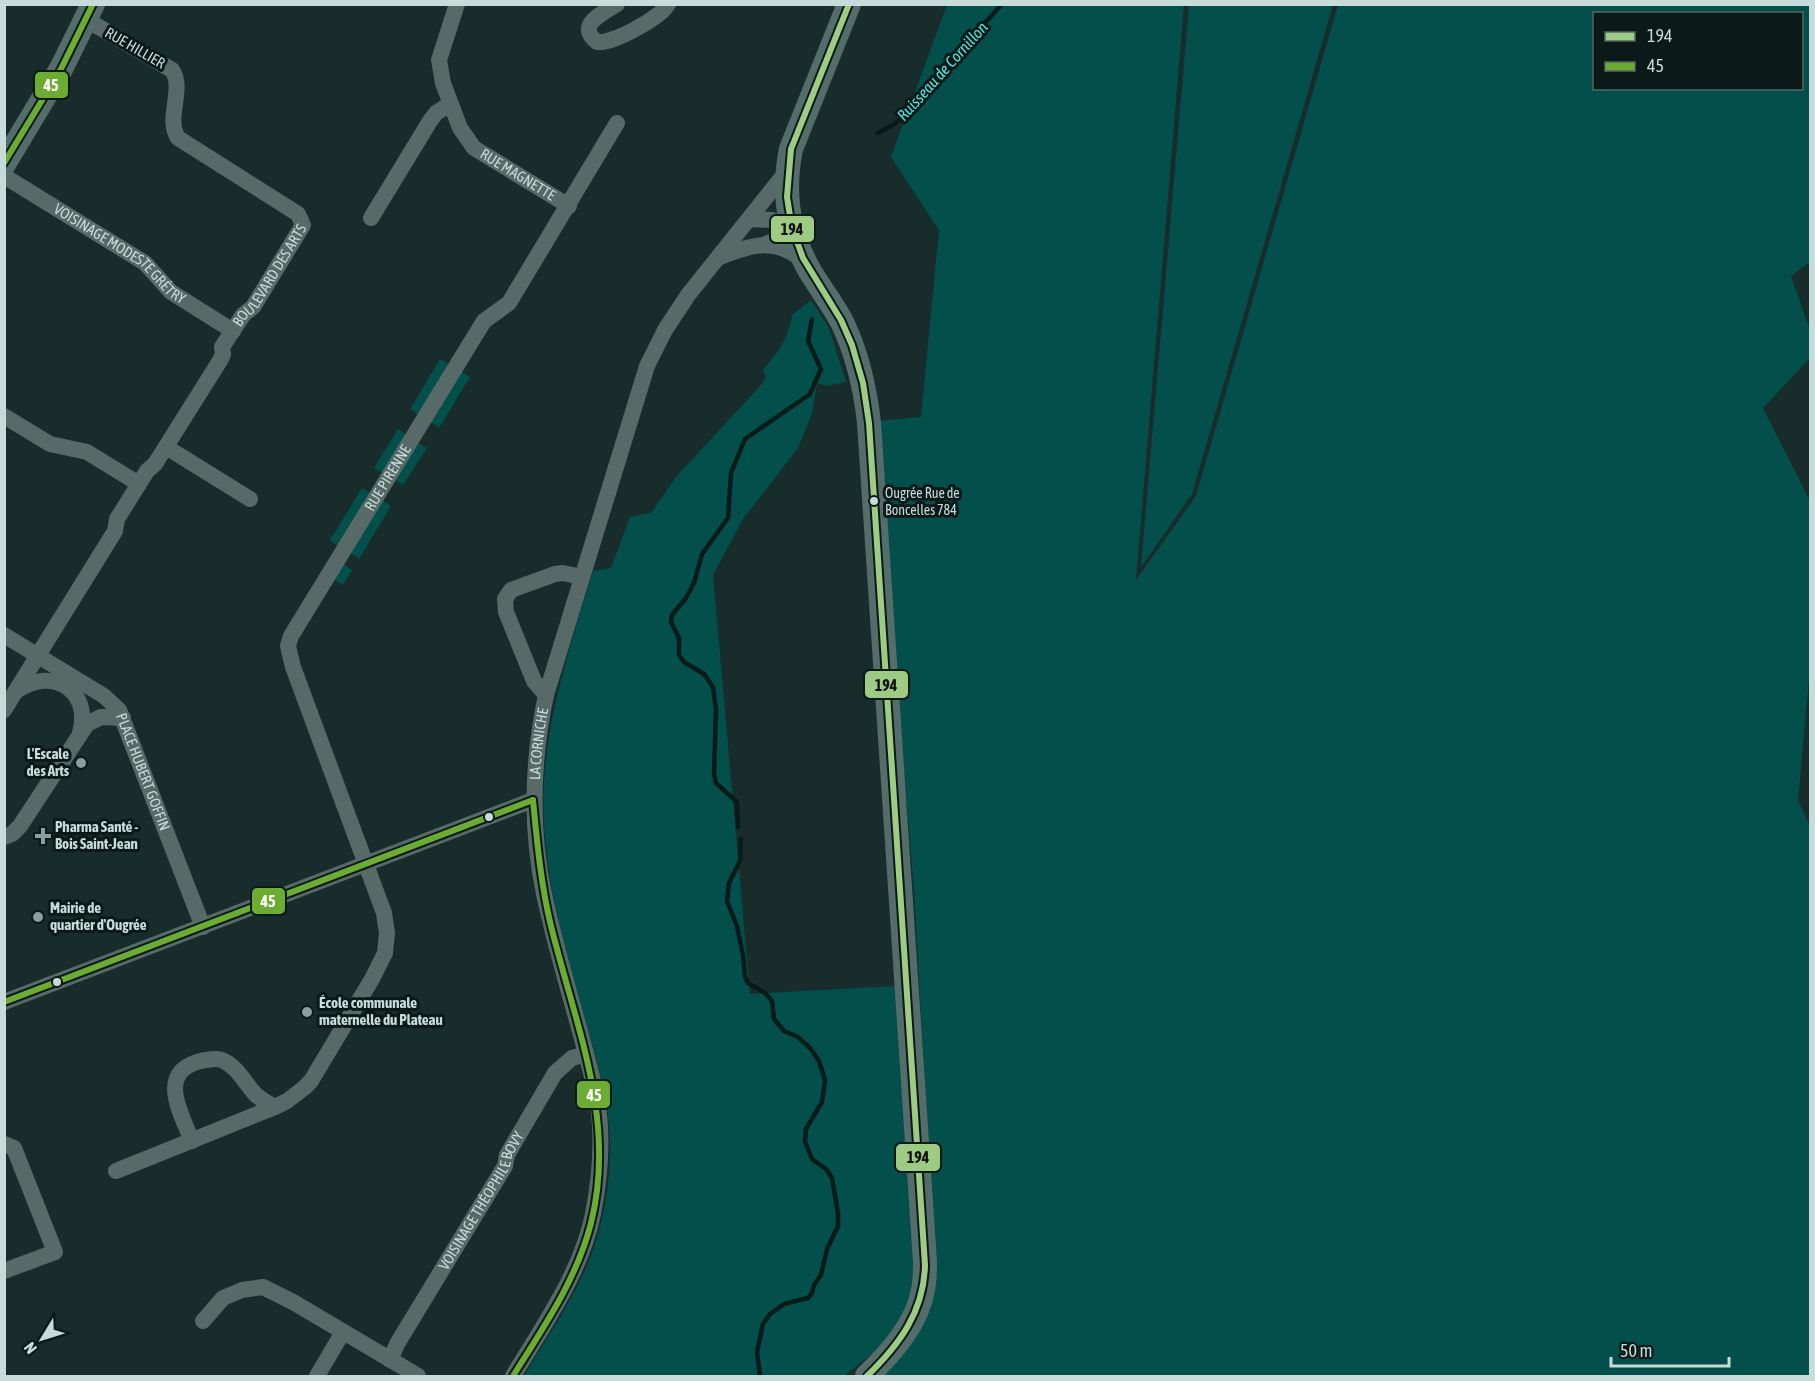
<svg xmlns="http://www.w3.org/2000/svg" width="1815" height="1381" font-family="'Asap Condensed',sans-serif">
<style>
.green{fill:#034f4b;fill-rule:evenodd}
.lines{fill:none;stroke-linecap:round;stroke-linejoin:round}
.stream{stroke:#081b19;stroke-width:4.5}
.street{stroke:#576a68;stroke-width:16}
.secondary{stroke:#546c6a;stroke-width:24}
.bus-1-casing{stroke:#0b1a19;stroke-width:10}
.bus-2-casing{stroke:#0b1a19;stroke-width:10}
.bus-1{stroke:#9ecb84;stroke-width:6}
.bus-2{stroke:#6dac33;stroke-width:6}
.bus-dot{fill:#c7dbd9;stroke:#0b1a19;stroke-width:2}
.poi-dot{fill:#8a9e9c;stroke:#0b1a19;stroke-width:2}
.labels{text-anchor:middle;stroke-width:6;stroke-linejoin:round;paint-order:stroke}
.bus-label{font-size:14px;fill:#c7dbd9;stroke:#0b1a19;text-anchor:start}
.street-label{font-size:15px;fill:#c7dbd9;stroke:#0b1a19}
.poi-label{font-size:15px;font-weight:bold;fill:#c7dbd9;stroke:#0b1a19;text-anchor:start}
.water-label{font-size:16px;font-style:italic;fill:#51e8e0;stroke:#0b1a19}
.line-badge{stroke:#0b1a19;stroke-width:2}
.badge-label{font-size:16px;text-anchor:middle;font-weight:bold;fill:#fff}
.pale-badge-label{font-size:16px;text-anchor:middle;font-weight:bold;fill:#111}
</style>
<rect width="100%" height="100%" fill="#182d2b"/>
<g class="green">
<path d="M 947,5 L 1184,5 L 1136,580 L 1196,496 L 1338,5 L 1810,5 L 1810,262 L 1791,276 L 1810,330 L 1810,358 L 1763,408 L 1810,501 L 1810,668 L 1798,800 L 1810,827 L 1810,1376 L 883,1376 L 934,1244 L 914,890 L 875,421 L 921,417 L 939,230 L 891,157 ZM 1594,14 L 1802,14 L 1802,88 L 1594,88 Z"/>
<polygon points="1189,5 1333,5 1192,494 1141,567"/>
<path d="M 811,300 L 829,328 L 846,382 L 827,386 L 817,383 L 812,413 L 798,448 L 743,519 L 713,575 L 750,994 L 897,986 L 917,1258 L 913,1299 L 883,1345 L 844,1376 L 524,1376 C 550,1333 581,1289 596,1241 C 610,1196 614,1147 606,1102 C 602,1075 593,1049 586,1023 C 569,962 550,900 545,837 C 536,745 567,658 593,571 L 611,568 L 630,517 L 651,513 L 676,477 L 761,385 L 766,377 L 763,370 C 778,352 788,340 792,315 Z"/>
<polygon points="440,359 450,365 419,415 410,409"/>
<polygon points="460,371 470,377 439,428 430,421"/>
<polygon points="398,429 407,435 384,473 374,468"/>
<polygon points="417,442 427,448 403,485 394,479"/>
<polygon points="362,488 372,494 339,547 330,540"/>
<polygon points="382,500 391,506 359,559 349,552"/>
<polygon points="342,563 352,570 343,585 333,579"/>
</g>
<g class="lines">
<g class="stream">
<polyline points="878,133 896,123 1002,4"/>
<polyline points="738,827 737,802 716,783 714,773 716,710 713,687 704,674 684,662 679,655 679,638 671,622 672,615 686,598 694,583 702,554 728,518 731,473 745,439 810,394 821,369 808,341 812,319"/>
<polyline points="741,839 740,861 729,883 727,901 737,926 743,955 745,976 748,983 764,992 772,1001 774,1019 784,1031 798,1037 810,1048 819,1061 825,1080 822,1102 806,1129 805,1142 812,1159 827,1170 832,1178 838,1213 838,1226 827,1249 821,1275 814,1285 812,1293 808,1298 784,1304 770,1314 763,1324 757,1352 760,1376"/>
</g>
<g class="street">
<path id="s1" d="M 457,4 L 439,60 L 443,83 L 460,128 L 474,148 L 569,206"/>
<path d="M 617,4 C 603,13 575,25 597,42 C 611,45 662,17 668,4"/>
<path id="s2" d="M 4,176 L 145,263 L 171,292 L 233,331"/>
<polyline points="371,218 430,121 436,113 450,104"/>
<polyline points="749,219 772,220 791,228 776,240 766,244"/>
<path d="M 720,257 C 752,244 776,237 805,262"/>
<polyline points="4,416 50,444 87,452 139,484"/>
<polyline points="166,447 250,499"/>
<path id="s3" d="M 4,635 L 104,696 L 119,710 L 203,927"/>
<path d="M 18,690 C 53,666 92,691 80,733"/>
<polyline points="546,695 534,681 506,612 505,599 511,590 555,574 563,573 582,577"/>
<path id="s4" d="M 4,710 L 115,531 L 117,519 L 147,471 L 155,464 L 221,359 L 223,354 L 222,347 L 243,315 L 253,307 L 303,225 L 298,214 L 178,138 C 165,118 185,89 172,70 L 87,20"/>
<polyline points="4,837 12,834 20,826 87,724 101,717 123,718"/>
<polyline points="4,1002 533,800"/>
<path d="M 192,1141 C 182,1115 157,1075 197,1062 C 205,1060 217,1057 224,1061 C 238,1068 245,1083 255,1094 C 261,1100 268,1103 275,1107"/>
<polyline points="4,1144 14,1148 55,1252 4,1271"/>
<path id="s5" d="M 116,1171 L 275,1107 L 287,1101 L 304,1088 L 311,1081 L 372,979 L 385,953 L 387,933 L 384,913 L 293,667 L 288,646 L 291,636 L 484,321 L 509,303 L 617,123"/>
<polyline points="203,1321 223,1298 242,1290 263,1287 293,1302 418,1376"/>
<path id="s6" d="M 390,1360 L 397,1344 L 505,1166 L 507,1155 L 555,1073 L 572,1058 L 586,1054"/>
<polyline points="317,1376 343,1332"/>
<path id="s7" d="M 513,1376 C 543,1326 581,1273 593,1214 C 600,1178 603,1141 598,1105 C 594,1081 587,1058 581,1035 C 568,988 554,941 544,894 C 530,827 532,761 546,695 L 647,366 L 665,330 L 688,295 L 787,171"/>
</g>
<g class="secondary">
<path d="M 849,4 L 791,149 C 782,193 788,234 811,273 C 821,289 832,304 841,320 C 857,352 865,387 869,423 L 925,1262 C 925,1271 925,1281 923,1290 C 917,1324 891,1353 867,1376"/>
<polyline points="4,164 61,69 93,4"/>
</g>
<defs>
<path id="bus-1" d="M 849,4 L 791,149 L 787,197 L 792,228 L 803,258 L 841,320 L 852,345 L 863,383 L 869,423 L 925,1265 C 924,1312 899,1345 867,1376"/>
<g id="bus-2">
<polyline points="4,163 61,69 93,4"/>
<polyline points="4,1002 533,800"/>
<path d="M 513,1376 C 543,1328 577,1279 591,1223 C 617,1120 575,1024 551,926 C 541,885 537,842 533,800"/>
</g>
</defs>
<use href="#bus-1" class="bus-1-casing"/>
<use href="#bus-2" class="bus-2-casing"/>
<use href="#bus-1" class="bus-1"/>
<use href="#bus-2" class="bus-2"/>
</g>
<g class="bus-dot">
<circle cx="874" cy="501" r="5"/>
<circle cx="489" cy="817" r="5"/>
<circle cx="57" cy="982" r="5"/>
</g>
<g class="poi-dot">
<circle cx="81" cy="763" r="6"/>
<path d="M40 827h6v6h6v6h-6v6h-6v-6h-6v-6h6z"/>
<circle cx="38" cy="917" r="6"/>
<circle cx="307" cy="1012" r="6"/>
</g>
<g class="labels">
<g class="bus-label">
<text x="885" y="498">Ougrée Rue de<tspan x="885" dy="17">Boncelles 784</tspan></text>
</g>
<g class="street-label">
<text transform="translate(135 48) rotate(30)" y="5">RUE HILLIER</text>
<text dy="5" stroke="none"><textPath href="#s1" startOffset="206">RUE MAGNETTE</textPath></text>
<text dy="5" stroke="none"><textPath href="#s2" startOffset="140">VOISINAGE MODESTE GRÉTRY</textPath></text>
<text dy="5" stroke="none"><textPath href="#s4" startOffset="513">BOULEVARD DES ARTS</textPath></text>
<text dy="5" stroke="none"><textPath href="#s5" startOffset="884">RUE PIRENNE</textPath></text>
<text dy="5" stroke="none"><textPath href="#s7" startOffset="660">LA CORNICHE</textPath></text>
<text dy="5" stroke="none"><textPath href="#s3" startOffset="204">PLACE HUBERT GOFFIN</textPath></text>
<text dy="5" stroke="none"><textPath href="#s6" startOffset="184">VOISINAGE THÉOPHILE BOVY</textPath></text>
</g>
<g class="poi-label">
<text x="69" y="759" text-anchor="end">L'Escale<tspan x="69" dy="17">des Arts</tspan></text>
<text x="55" y="832">Pharma Santé -<tspan x="55" dy="17">Bois Saint-Jean</tspan></text>
<text x="50" y="913">Mairie de<tspan x="50" dy="17">quartier d'Ougrée</tspan></text>
<text x="319" y="1008">École communale<tspan x="319" dy="17">maternelle du Plateau</tspan></text>
</g>
<g class="water-label">
<text transform="translate(942 71) rotate(-48)" y="6">Ruisseau de Cornillon</text>
</g>
</g>
<g class="line-badge">
<rect x="34" y="71" width="35" height="28" rx="6" fill="#6dac33"/>
<rect x="770" y="215" width="45" height="28" rx="6" fill="#9ecb84"/>
<rect x="864" y="670" width="45" height="29" rx="6" fill="#9ecb84"/>
<rect x="251" y="887" width="35" height="28" rx="6" fill="#6dac33"/>
<rect x="576" y="1080" width="35" height="29" rx="6" fill="#6dac33"/>
<rect x="895" y="1143" width="46" height="29" rx="6" fill="#9ecb84"/>
</g>
<g class="badge-label">
<text x="51" y="91">45</text>
<text x="268" y="907">45</text>
<text x="594" y="1101">45</text>
</g>
<g class="pale-badge-label">
<text x="792" y="235">194</text>
<text x="886" y="691">194</text>
<text x="918" y="1163">194</text>
</g>
<rect width="1815" height="1381" fill="none" stroke="#c7dbd9" stroke-width="12"/>
<rect x="1593" y="12" width="210" height="78" fill="#0b1a19" stroke="#566766" stroke-width="1.5"/>
<rect x="1605" y="32" width="30" height="9" fill="#9ecb84" stroke="#566766" stroke-width="1.5"/>
<text x="1647" y="42" font-size="18" fill="#c7dbd9">194</text>
<rect x="1605" y="62" width="30" height="9" fill="#6dac33" stroke="#566766" stroke-width="1.5"/>
<text x="1647" y="72" font-size="18" fill="#c7dbd9">45</text>
<g transform="translate(42 1339) rotate(232)" stroke="#0b1a19" stroke-width="4.5" paint-order="stroke">
<path d="M0-4.5L10 22L0 15L-10 22Z" fill="#c7dbd9"/>
<text y="-9" font-size="16" font-weight="bold" text-anchor="middle" fill="#c7dbd9">N</text>
</g>
<path d="M1611 1357v9h118v-9" fill="none" stroke="#c7dbd9" stroke-width="3"/>
<text x="1620" y="1357" font-size="18" fill="#c7dbd9" stroke="#0b1a19" stroke-width="4.5" paint-order="stroke">50 m</text>
</svg>
